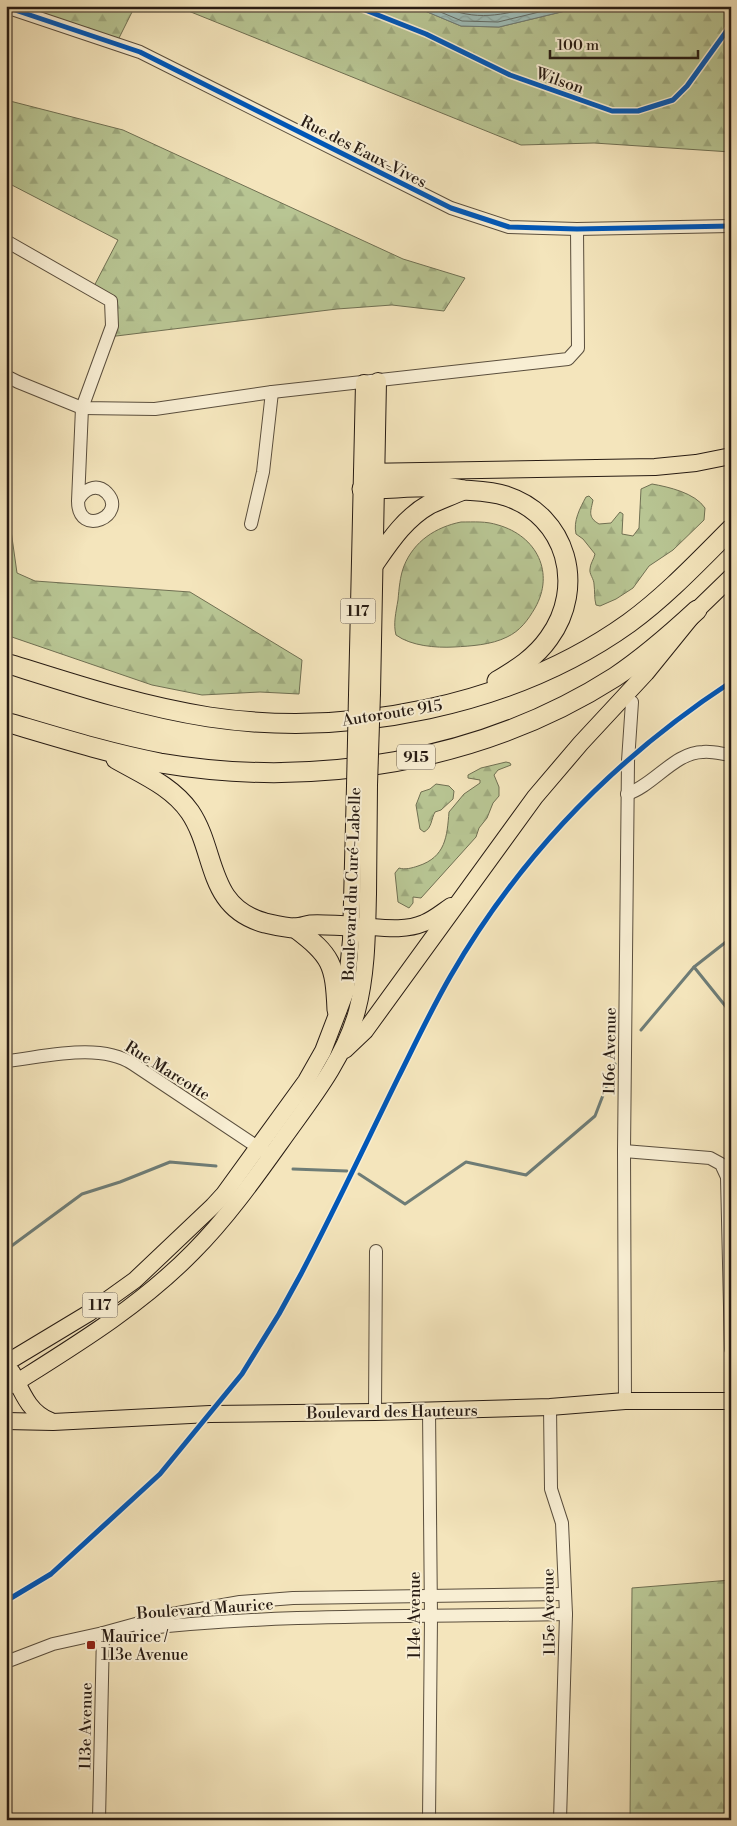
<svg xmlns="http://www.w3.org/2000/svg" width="737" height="1826" font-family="'Libre Bodoni',serif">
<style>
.forest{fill:url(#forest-firs);stroke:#707053}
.water{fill:url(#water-waves);stroke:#6e7c76}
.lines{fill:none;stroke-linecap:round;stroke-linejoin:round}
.shore{stroke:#626c66;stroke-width:1}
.stream{stroke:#6e7c76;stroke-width:3}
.minor-casing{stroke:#5a4e3d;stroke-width:14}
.major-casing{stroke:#271b13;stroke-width:18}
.highway-casing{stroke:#271b13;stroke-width:21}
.minor{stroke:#f8eed3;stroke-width:12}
.major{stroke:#f4e5bc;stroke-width:16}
.highway{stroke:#f4e5bc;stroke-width:19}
.major-bridge-casing{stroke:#271b13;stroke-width:18;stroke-linecap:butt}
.major-bridge{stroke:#f4e5bc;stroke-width:16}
.cycleway-casing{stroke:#f8eed3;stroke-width:8}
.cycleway{stroke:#0057b8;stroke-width:5}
.poi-dot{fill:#8f2418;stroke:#f8eed3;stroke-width:2}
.labels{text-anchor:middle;stroke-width:4;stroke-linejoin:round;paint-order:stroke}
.shield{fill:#f8eed3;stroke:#665a4d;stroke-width:1}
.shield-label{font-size:15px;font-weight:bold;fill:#271b13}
.street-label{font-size:16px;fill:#271b13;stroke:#f8eed3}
.poi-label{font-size:16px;fill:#271b13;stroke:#f8eed3;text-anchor:start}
</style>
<defs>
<pattern id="forest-firs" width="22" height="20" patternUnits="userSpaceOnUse" patternTransform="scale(1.25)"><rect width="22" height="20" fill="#b8c593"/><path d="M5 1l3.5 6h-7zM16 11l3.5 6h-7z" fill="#9ea97e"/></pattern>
<pattern id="water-waves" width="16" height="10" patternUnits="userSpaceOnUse" patternTransform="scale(1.25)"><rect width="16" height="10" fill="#9ebdb8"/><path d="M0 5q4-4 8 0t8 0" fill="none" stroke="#88a29d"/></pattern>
</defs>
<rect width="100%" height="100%" fill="#f4e5bc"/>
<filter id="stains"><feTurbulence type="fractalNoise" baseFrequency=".004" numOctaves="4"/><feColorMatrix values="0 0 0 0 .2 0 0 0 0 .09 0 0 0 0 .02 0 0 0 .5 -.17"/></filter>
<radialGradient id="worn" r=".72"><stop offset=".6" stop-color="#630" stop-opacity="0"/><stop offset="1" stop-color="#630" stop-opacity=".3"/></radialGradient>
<g class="forest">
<polygon points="6,6 135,6 116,44"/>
<polygon points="176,6 413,6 461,26 499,27 586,6 731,6 731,152 594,143 521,145"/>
<polygon points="6,100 123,130 403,259 465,278 444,311 392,305 337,309 108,337 111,301 92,290 118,240 6,182"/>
<path d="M 652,484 C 669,487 695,493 705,508 L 704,520 L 673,550 L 649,566 L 633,588 L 616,599 L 600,606 L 596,605 C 594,598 595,591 594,584 C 594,579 589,574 590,569 C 590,564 594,559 595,554 L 583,539 L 576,534 C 573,521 580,508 586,497 L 589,496 L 593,500 C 591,511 587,517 599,524 L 611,523 L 620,512 L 623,514 L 622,534 L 633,536 L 639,528 L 641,489 Z"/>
<polygon points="6,495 17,573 35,581 190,592 302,660 299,694 260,692 202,695 152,685 6,635"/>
<path d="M 461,522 C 474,522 486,521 498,525 C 537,536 555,573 535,608 C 528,620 520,631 507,637 C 491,645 471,646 454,647 C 436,648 411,646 396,635 C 393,624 396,612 398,600 C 399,589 400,576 404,566 C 414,541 436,527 461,522 Z"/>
<path d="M 506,762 L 510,763 L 511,765 L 498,770 L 494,775 L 499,787 L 499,796 L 493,803 L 487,818 L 479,828 L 476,837 L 421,898 L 413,897 L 413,903 L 409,908 L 398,902 L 395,873 L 399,868 C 405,870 412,868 418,866 C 446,857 447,836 449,812 L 464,794 L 480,783 L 480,780 L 468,778 L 468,775 L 481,768 Z"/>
<path d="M 436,784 L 449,786 L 454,791 L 453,799 L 441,810 L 435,812 C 431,819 432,828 424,832 L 420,829 L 416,805 L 421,792 L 430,789 Z"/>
<polygon points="731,1580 731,1820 630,1820 632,1588"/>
</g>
<polygon class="water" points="413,6 586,6 499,27 461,26"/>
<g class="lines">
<g class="shore">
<polyline points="426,6 462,21 498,22 564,6"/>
<path d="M 441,6 C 477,22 501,15 537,6"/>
</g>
<g class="stream">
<polyline points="694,967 731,1013"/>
<polyline points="641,1030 694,967 731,938"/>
<polyline points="293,1169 347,1171"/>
<polyline points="359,1174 405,1204 466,1162 526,1175 595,1116 615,1064"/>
<polyline points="6,1250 82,1194 120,1182 170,1162 216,1166"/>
</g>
<defs>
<g id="minor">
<polyline points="6,7 140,52 451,208 509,227 577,229 731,226"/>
<path d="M 6,241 L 111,301 L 112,326 L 82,408 L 78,501 C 78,539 128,515 107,493 C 96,482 83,490 78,501"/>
<polyline points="6,376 18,382 82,408 155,409 272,392 568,359 578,348 577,229"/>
<polyline points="251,524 263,472 272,392"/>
<path d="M 627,794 C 653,786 675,752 703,752 C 712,751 722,754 731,755"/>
<path d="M 6,1061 C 45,1057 99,1042 133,1064 L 265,1152"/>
<polyline points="624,1151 710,1158 721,1164 727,1177 731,1349"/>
<polyline points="625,1401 624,1151 628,761 632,702"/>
<polyline points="550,1407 551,1489 562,1523 566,1614 560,1820"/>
<polyline points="429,1410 431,1617 429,1820"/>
<polyline points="375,1412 376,1251"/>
<path d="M 140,1629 C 281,1613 424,1617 566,1614"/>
<polyline points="6,1662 53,1644 103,1633 172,1614 240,1602 293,1598 565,1594"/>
<polyline points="99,1820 103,1633"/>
</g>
<g id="major">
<polyline points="362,472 655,467 696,463 731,456"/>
<polyline points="372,693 378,381"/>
<polyline points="357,695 364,383"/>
<path d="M 356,926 C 379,927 403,932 424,923 C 434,919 442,912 451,906"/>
<polyline points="345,1050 365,1031 535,797 581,743 646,673 697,610 731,577"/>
<polyline points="6,1363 89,1313 135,1280 213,1206 224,1194 306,1081 323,1051 346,991 351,940 355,786"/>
<path d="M 12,1372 C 22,1392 29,1413 51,1421"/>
<path d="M 6,1387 L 17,1382 C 79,1343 141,1305 193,1252 C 230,1215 260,1171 291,1128 C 318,1091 345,1055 357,1011 C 367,973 367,933 368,894 C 368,858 369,822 369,785"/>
<polyline points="6,1421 53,1422 210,1414 375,1412 550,1407 625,1401 731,1401"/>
</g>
<g id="highway">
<path d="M 362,489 C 389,489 415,486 442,487 C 449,487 457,489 464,490 C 479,491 492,491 506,496 C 567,516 586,587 549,638 C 535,658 517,669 497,681"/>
<path d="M 374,564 C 390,541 405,518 430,504 C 441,499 452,495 463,490"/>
<path d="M 6,663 C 73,684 139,706 209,717 C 349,738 513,706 629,623 C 666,596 698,562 731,529"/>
<path d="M 6,722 C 57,737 108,753 160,763 C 314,789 482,762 615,677 C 645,657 671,634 697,610"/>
<path d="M 116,759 C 142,774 172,786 190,812 C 217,852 206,907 265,923 C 274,925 286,928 295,928 C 300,928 305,926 310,925 C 323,924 338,926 352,926"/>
<path d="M 295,928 C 332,956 335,964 337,1010"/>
</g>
</defs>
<use href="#minor" class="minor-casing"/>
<use href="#major" class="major-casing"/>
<use href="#highway" class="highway-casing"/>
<use href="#minor" class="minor"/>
<use href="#major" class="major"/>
<use href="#highway" class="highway"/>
<defs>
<g id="major-bridge">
<polyline points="369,785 372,693"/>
<polyline points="355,786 357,695"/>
</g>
</defs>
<use href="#major-bridge" class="major-bridge-casing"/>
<use href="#major-bridge" class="major-bridge"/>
<defs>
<g id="cycleway">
<polyline points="355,6 426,34 510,75 612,111 638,111 673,100 687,86 731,25"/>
<polyline points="6,7 140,52 451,208 509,227 577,229 731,226"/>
<path d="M 6,1601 L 51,1574 L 160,1474 L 242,1374 L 279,1314 L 301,1274 C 335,1209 366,1143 398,1078 C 415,1044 431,1010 450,977 C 519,857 615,758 731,682"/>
</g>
</defs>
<use href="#cycleway" class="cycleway-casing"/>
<use href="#cycleway" class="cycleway"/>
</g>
<rect class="poi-dot" x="86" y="1640" width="10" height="10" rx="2.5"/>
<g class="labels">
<g class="shield">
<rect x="340.5" y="598.5" width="35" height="25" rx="4"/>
<rect x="397" y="744.5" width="38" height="25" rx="4"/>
<rect x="82.5" y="1292.5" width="35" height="25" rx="4"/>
</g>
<g class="shield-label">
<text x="358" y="616">117</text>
<text x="416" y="762">915</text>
<text x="100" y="1310">117</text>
</g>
<g class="street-label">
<text transform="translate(560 80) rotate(19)" y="6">Wilson</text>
<text transform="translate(364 151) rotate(27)" y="6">Rue des Eaux-Vives</text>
<text transform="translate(392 712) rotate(-9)" y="6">Autoroute 915</text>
<text transform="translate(351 884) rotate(-88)" y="6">Boulevard du Curé-Labelle</text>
<text transform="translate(609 1051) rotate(-89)" y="6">116e Avenue</text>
<text transform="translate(168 1070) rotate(32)" y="6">Rue Marcotte</text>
<text transform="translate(392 1411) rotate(-1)" y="6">Boulevard des Hauteurs</text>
<text transform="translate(205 1608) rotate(-4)" y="6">Boulevard Maurice</text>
<text transform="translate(548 1612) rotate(-91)" y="6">115e Avenue</text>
<text transform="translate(414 1615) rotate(-90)" y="6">114e Avenue</text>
<text transform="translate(85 1726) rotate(-89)" y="6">113e Avenue</text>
</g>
<g class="poi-label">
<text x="101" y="1642">Maurice /<tspan x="101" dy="18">113e Avenue</tspan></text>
</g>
</g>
<rect width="737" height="1826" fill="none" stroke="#f4e5bc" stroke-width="25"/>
<rect x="8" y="8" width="722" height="1811" fill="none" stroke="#271b13" stroke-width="2.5"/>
<rect x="12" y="12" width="712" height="1801" fill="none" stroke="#271b13"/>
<path d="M550 50v8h148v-8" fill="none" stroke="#271b13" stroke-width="2.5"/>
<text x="557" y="50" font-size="15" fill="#271b13" stroke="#f8eed3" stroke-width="4" paint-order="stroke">100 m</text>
<rect width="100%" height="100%" filter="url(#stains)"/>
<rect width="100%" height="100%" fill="url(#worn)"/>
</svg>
